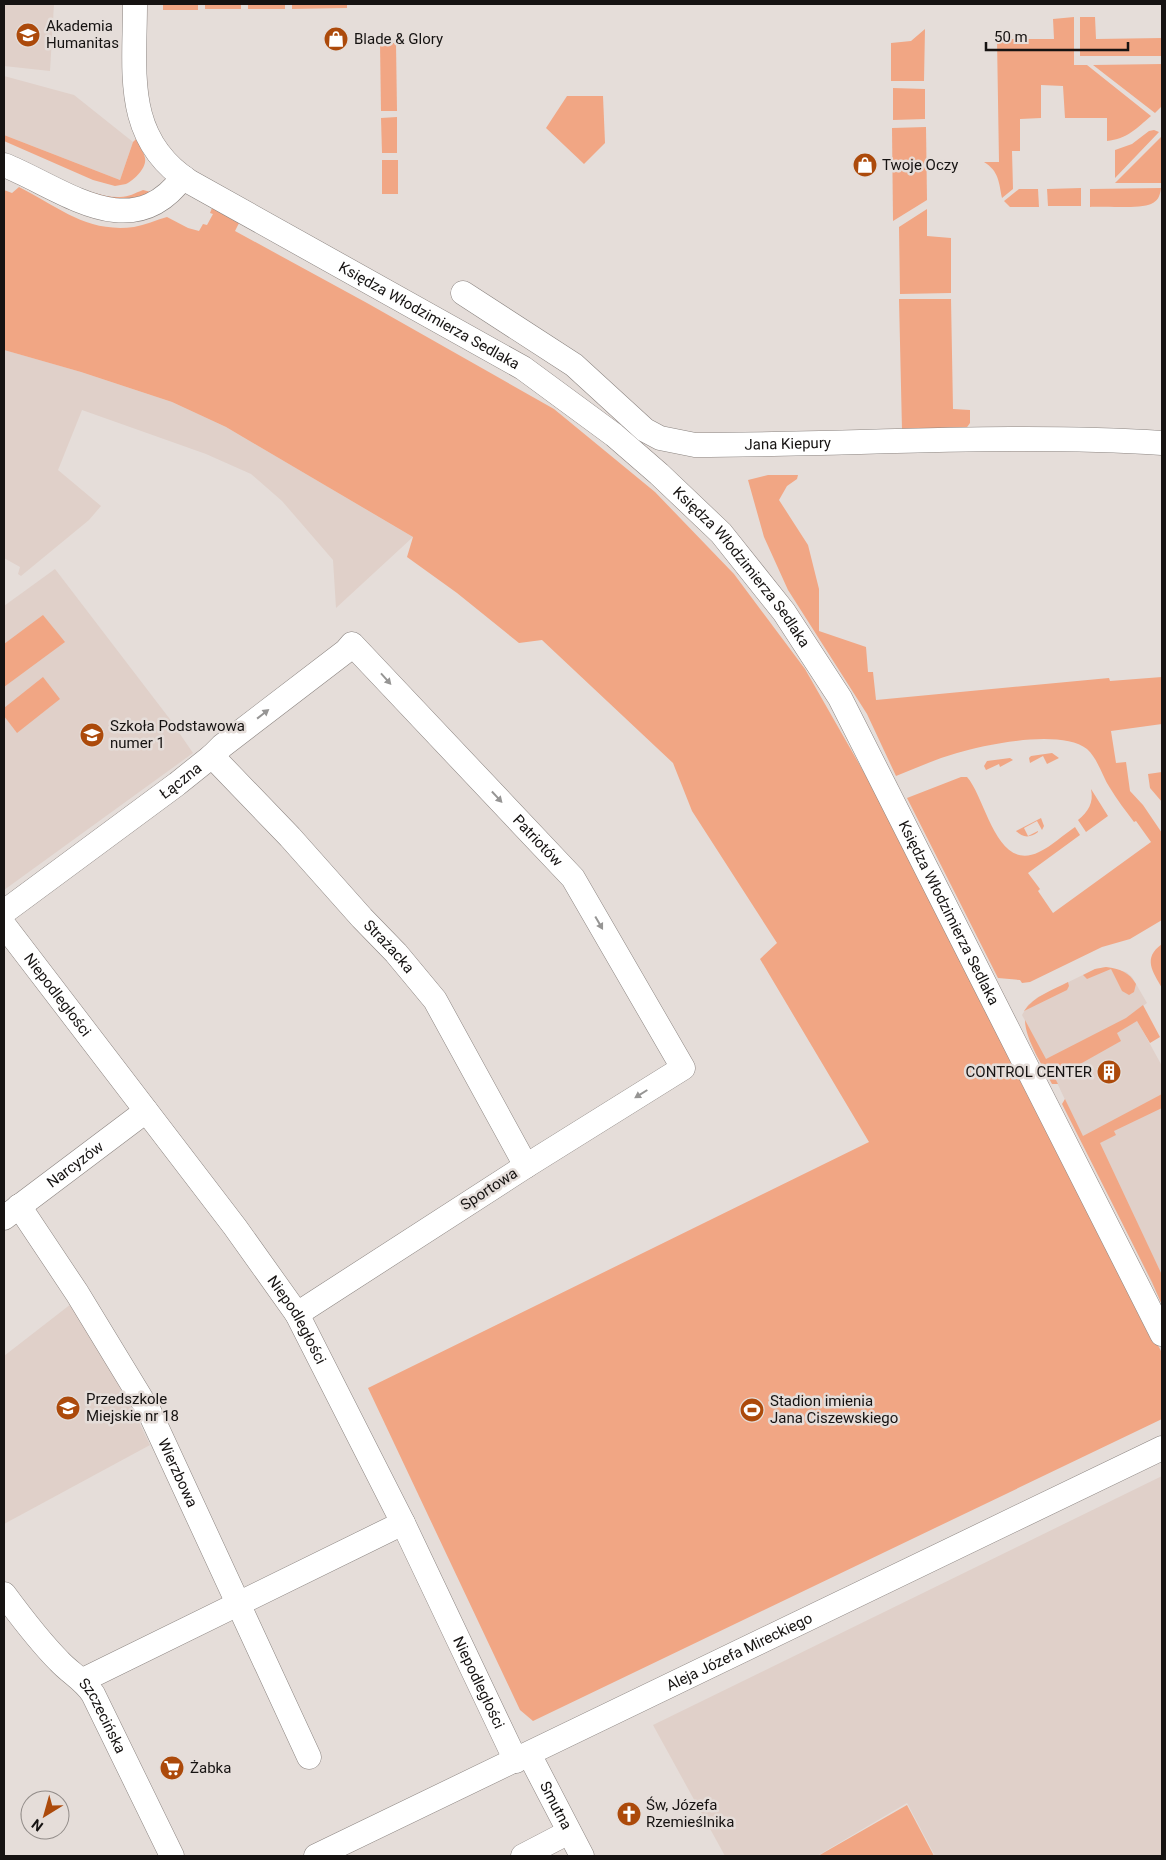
<svg xmlns="http://www.w3.org/2000/svg" width="1166" height="1860" font-family="Roboto,sans-serif">
<style>
.built{fill:#e0d0c9}
.green{fill:#f1a684}
.lines{fill:none;stroke-linecap:round;stroke-linejoin:round}
.minor-casing{stroke:#8b8480;stroke-width:25}
.minor{stroke:#fff;stroke-width:24}
.oneway{fill:#969594}
.labels{text-anchor:middle;stroke-width:5;stroke-linejoin:round;paint-order:stroke}
.poi-label{font-size:15px;fill:#161312;stroke:#e5ddd9;text-anchor:start}
.street-label{font-size:15px;fill:#161312;stroke:#e5ddd9}
</style>
<rect width="100%" height="100%" fill="#e5ddd9"/>
<g class="built">
<polygon points="4,4 54,4 50,71 4,66"/>
<polygon points="4,76 74,95 133,142 120,180 4,135"/>
<polygon points="4,350 81,372 172,402 226,427 413,537 336,608 333,560 282,501 251,474 206,454 82,410 58,470 101,506 89,520 21,576 18,574 20,567 4,558"/>
<polygon points="55,569 169,718 193,753 4,890 4,606"/>
<polygon points="1106,967 1126,972 1132,977 1147,1003 1133,1013 1162,1066 1162,1305 1051,1070 1022,1015 1028,1005 1038,997 1095,969"/>
<polygon points="71,1304 114,1371 150,1445 4,1524 4,1356"/>
<polygon points="1162,1476 1162,1856 935,1856 907,1803 817,1856 725,1856 653,1725"/>
</g>
<g class="green">
<rect x="163" y="4" width="35" height="6"/>
<rect x="205" y="4" width="36" height="5"/>
<rect x="248" y="4" width="37" height="5"/>
<polygon points="292,4 347,4 347,8 292,9"/>
<path d="M 1074,17 L 1074,65 L 1087,65 L 1151,116 C 1137,128 1127,139 1107,141 L 1107,118 L 1065,118 L 1063,86 L 1041,85 L 1041,118 L 1020,119 L 1020,151 L 1012,151 L 1013,189 L 1002,198 C 999,183 999,171 984,162 L 999,162 L 997,39 L 1054,39 L 1053,19 Z"/>
<polygon points="1080,17 1095,17 1096,39 1162,38 1162,56 1080,56"/>
<polygon points="925,29 924,81 891,81 891,43 911,41"/>
<polygon points="380,43 396,43 397,111 381,111"/>
<polygon points="1162,64 1162,106 1155,113 1093,65"/>
<polygon points="893,88 925,89 925,119 893,120"/>
<polygon points="567,96 603,96 605,143 584,164 546,128"/>
<polygon points="397,117 397,153 382,153 381,118"/>
<polygon points="926,127 927,200 893,221 892,128"/>
<polygon points="1154,130 1159,132 1115,178 1115,150 1132,144 1149,131"/>
<path d="M 4,135 L 120,180 L 133,142 L 136,139 C 139,145 144,152 145,158 C 147,168 134,180 126,184 L 115,186 L 93,180 L 4,141 Z"/>
<polygon points="1162,136 1161,183 1115,183"/>
<path d="M 4,154 C 32,166 92,199 120,197 C 129,197 135,193 143,190 L 151,192 C 116,209 88,193 56,178 C 39,170 21,162 4,154 Z"/>
<rect x="382" y="160" width="16" height="34"/>
<path d="M 19,187 C 59,207 86,233 134,227 C 145,225 156,220 167,217 L 188,228 L 199,231 L 203,224 L 207,225 L 213,214 L 210,213 L 212,208 L 239,223 L 235,231 L 367,303 L 554,409 L 655,492 L 734,574 L 805,669 L 894,825 L 1162,1353 L 1162,1419 L 533,1721 L 520,1710 L 368,1388 L 869,1142 L 760,959 L 777,943 L 692,811 L 673,763 L 542,640 L 519,643 L 457,593 L 407,557 L 413,537 L 226,427 L 172,402 L 81,372 L 4,350 L 4,190 L 12,193 Z"/>
<polygon points="1081,188 1081,206 1048,206 1047,189"/>
<path d="M 1161,188 C 1160,196 1158,201 1151,204 C 1141,209 1102,206 1090,207 L 1090,189 Z"/>
<polygon points="1019,189 1038,189 1039,207 1010,207 1004,201"/>
<polygon points="927,209 927,236 951,238 951,293 900,294 899,227"/>
<polygon points="899,299 951,299 953,409 970,410 970,423 965,430 902,430"/>
<path d="M 768,475 L 798,475 L 797,479 L 787,486 L 779,500 L 808,545 L 819,589 L 819,631 L 866,647 L 868,672 L 873,672 L 876,700 L 1109,678 L 1110,681 L 1162,677 L 1162,724 L 1111,731 L 1116,763 L 1126,762 L 1130,791 L 1143,805 L 1162,833 L 1162,920 L 1130,939 L 1102,947 L 1030,982 L 1022,983 L 1020,980 L 998,978 L 907,798 L 961,777 L 967,777 C 986,798 996,873 1039,852 C 1052,846 1063,835 1075,827 L 1080,835 L 1028,873 L 1040,889 L 1038,891 L 1053,913 L 1151,842 L 1136,821 L 1134,822 C 1126,811 1117,800 1110,788 C 1102,776 1098,759 1087,749 C 1061,729 987,744 957,753 C 936,759 916,768 896,776 L 867,714 L 788,590 L 764,537 L 748,480 Z"/>
<polygon points="43,615 65,642 4,687 4,644"/>
<polygon points="43,677 60,699 17,733 4,716 4,708"/>
<polygon points="1052,753 1059,758 1047,764 1043,756 1030,763 1029,758 1031,756"/>
<polygon points="1010,758 1013,760 1000,767 999,764 986,770 984,766 987,761"/>
<polygon points="1162,772 1162,802 1150,788 1148,774"/>
<path d="M 1091,789 L 1108,816 L 1086,832 L 1078,820 C 1088,812 1094,803 1091,789 Z"/>
<path d="M 1041,818 L 1044,826 L 1042,830 L 1037,821 L 1024,828 L 1028,836 L 1038,831 L 1038,832 C 1030,838 1023,838 1016,831 Z"/>
<path d="M 1162,944 L 1162,988 C 1153,972 1142,958 1162,944 Z"/>
<path d="M 1106,967 C 1120,969 1129,972 1136,984 L 1134,992 L 1129,995 L 1122,991 L 1111,969 L 1087,979 L 1083,975 L 1095,969 Z"/>
<path d="M 1068,982 L 1069,986 L 1067,990 L 1024,1011 C 1034,996 1053,990 1068,982 Z"/>
<path d="M 1143,1005 L 1160,1037 L 1150,1043 L 1137,1021 L 1117,1033 L 1121,1041 L 1073,1068 L 1070,1063 L 1057,1070 L 1055,1067 L 1051,1070 L 1058,1084 L 1052,1084 C 1043,1066 1025,1039 1025,1020 L 1046,1059 L 1126,1018 Z"/>
<polygon points="1162,1094 1162,1108 1114,1131 1116,1135 1100,1143 1162,1275 1162,1305 1152,1282 1062,1104 1065,1099 1083,1136"/>
<polygon points="907,1805 934,1856 818,1856"/>
</g>
<g class="lines">
<defs>
<g id="minor">
<path id="s1" d="M 135,4 C 135,72 123,139 190,182 L 523,368 L 614,435 L 659,474 L 721,533 L 784,612 L 840,698 L 1162,1334"/>
<path d="M 4,165 C 62,188 131,248 183,177"/>
<path id="s2" d="M 463,293 L 574,365 L 645,430 L 660,438 L 695,445 C 851,445 1007,433 1162,443"/>
<path id="s3" d="M 212,756 L 290,837 L 362,918 L 396,953 L 435,1000 L 526,1166"/>
<path id="s4" d="M 4,912 L 177,784 L 212,756 L 222,746 L 346,651 L 352,644 L 573,878 L 683,1068 L 526,1166 L 297,1314"/>
<path id="s5" d="M 4,925 L 235,1227 L 297,1314 L 403,1523 L 516,1761"/>
<path id="s6" d="M 19,1206 L 77,1293 L 150,1413 L 309,1757"/>
<path id="s7" d="M 4,1218 L 146,1111"/>
<path id="s8" d="M 4,1594 C 21,1617 39,1641 59,1661 C 70,1673 84,1680 93,1694 L 172,1856"/>
<polyline points="83,1680 403,1523"/>
<path id="s9" d="M 529,1754 L 582,1856"/>
<path id="s10" d="M 316,1856 L 1162,1448"/>
<polyline points="523,1856 569,1832"/>
</g>
</defs>
<use href="#minor" class="minor-casing"/>
<use href="#minor" class="minor"/>
</g>
<defs><path id="oneway-solid" d="M-6-.8H1V-3.2L6.5 0L1 3.2V.8H-6Z" transform="scale(1.25)"/></defs>
<g class="oneway">
<use href="#oneway-solid" transform="translate(386 679) rotate(48)"/>
<use href="#oneway-solid" transform="translate(263 714) rotate(-38)"/>
<use href="#oneway-solid" transform="translate(497 797) rotate(47)"/>
<use href="#oneway-solid" transform="translate(599 923) rotate(60)"/>
<use href="#oneway-solid" transform="translate(641 1094) rotate(148)"/>
</g>
<defs>
<symbol id="university-disc" viewBox="-11 -11 22 22"><circle r="9.5" fill="#ac4a0b" stroke="#e5ddd9"/><path d="M0-5L7-2L0 1L-7-2ZM-4 1L0 2.5L4 1V4Q0 6-4 4Z" fill="#fff"/></symbol>
<symbol id="shop-disc" viewBox="-11 -11 22 22"><circle r="9.5" fill="#ac4a0b" stroke="#e5ddd9"/><path d="M-5-2.5h2.3a2.7 3.5 0 0 1 5.4 0H5L5.5 6h-11ZM-1.5-2.5h3a1.5 2.3 0 0 0-3 0Z" fill="#fff"/></symbol>
<symbol id="school-disc" viewBox="-11 -11 22 22"><circle r="9.5" fill="#ac4a0b" stroke="#e5ddd9"/><path d="M0-5L7-2L0 1L-7-2ZM-4 1L0 2.5L4 1V4Q0 6-4 4Z" fill="#fff"/></symbol>
<symbol id="building-disc" viewBox="-11 -11 22 22"><circle r="9.5" fill="#ac4a0b" stroke="#e5ddd9"/><path d="M-4-6H4V6H1V3H-1V6H-4ZM-2.5-4.3h1.7v1.8h-1.7ZM.8-4.3h1.7v1.8H.8ZM-2.5-1h1.7V.8h-1.7ZM.8-1h1.7V.8H.8Z" fill="#fff"/></symbol>
<symbol id="stadium-disc" viewBox="-11 -11 22 22"><circle r="9.5" fill="#ac4a0b" stroke="#e5ddd9"/><path d="M0-5a6.5 5 0 1 0 0 10a6.5 5 0 1 0 0-10ZM-3.5-1.8h7v3.6h-7Z" fill="#fff"/></symbol>
<symbol id="supermarket-disc" viewBox="-11 -11 22 22"><circle r="9.5" fill="#ac4a0b" stroke="#e5ddd9"/><path d="M-6-5.5h2.5l.6 2H6L4.5 2H-2.5L-4.4-4H-6ZM-1.5 3.2a1.3 1.3 0 1 0 .1 0ZM3 3.2a1.3 1.3 0 1 0 .1 0Z" fill="#fff"/></symbol>
<symbol id="church-disc" viewBox="-11 -11 22 22"><circle r="9.5" fill="#ac4a0b" stroke="#e5ddd9"/><path d="M-1.2-6h2.4v3.5h3.3v2.4h-3.3V6h-2.4V-.1h-3.3v-2.4h3.3Z" fill="#fff"/></symbol>
</defs>
<g fill-rule="evenodd">
<use href="#university-disc" x="14" y="21" width="28" height="28"/>
<use href="#shop-disc" x="322" y="25" width="28" height="28"/>
<use href="#shop-disc" x="851" y="151" width="28" height="28"/>
<use href="#school-disc" x="78" y="721" width="28" height="28"/>
<use href="#building-disc" x="1095" y="1058" width="28" height="28"/>
<use href="#school-disc" x="54" y="1394" width="28" height="28"/>
<use href="#stadium-disc" x="738" y="1396" width="28" height="28"/>
<use href="#supermarket-disc" x="158" y="1754" width="28" height="28"/>
<use href="#church-disc" x="615" y="1800" width="28" height="28"/>
</g>
<g class="labels">
<g class="poi-label">
<text x="46" y="31">Akademia<tspan x="46" dy="17">Humanitas</tspan></text>
<text x="354" y="44">Blade &amp; Glory</text>
<text x="882" y="170">Twoje Oczy</text>
<text x="110" y="731">Szkoła Podstawowa<tspan x="110" dy="17">numer 1</tspan></text>
<text x="1092" y="1077" text-anchor="end">CONTROL CENTER</text>
<text x="86" y="1404">Przedszkole<tspan x="86" dy="17">Miejskie nr 18</tspan></text>
<text x="770" y="1406">Stadion imienia<tspan x="770" dy="17">Jana Ciszewskiego</tspan></text>
<text x="190" y="1773">Żabka</text>
<text x="646" y="1810">Św, Józefa<tspan x="646" dy="17">Rzemieślnika</tspan></text>
</g>
<g class="street-label">
<text dy="5" stroke="none"><textPath href="#s1" startOffset="471">Księdza Włodzimierza Sedlaka</textPath></text>
<text dy="5" stroke="none"><textPath href="#s2" startOffset="374">Jana Kiepury</textPath></text>
<text dy="5" stroke="none"><textPath href="#s1" startOffset="876">Księdza Włodzimierza Sedlaka</textPath></text>
<text dy="5" stroke="none"><textPath href="#s4" startOffset="220">Łączna</textPath></text>
<text dy="5" stroke="none"><textPath href="#s4" startOffset="710">Patriotów</textPath></text>
<text dy="5" stroke="none"><textPath href="#s1" startOffset="1281">Księdza Włodzimierza Sedlaka</textPath></text>
<text dy="5" stroke="none"><textPath href="#s3" startOffset="260">Strażacka</textPath></text>
<text dy="5" stroke="none"><textPath href="#s5" startOffset="88">Niepodległości</textPath></text>
<text dy="5" stroke="none"><textPath href="#s7" startOffset="89">Narcyzów</textPath></text>
<text transform="translate(489 1189) rotate(-33)" y="5">Sportowa</text>
<text dy="5" stroke="none"><textPath href="#s5" startOffset="492">Niepodległości</textPath></text>
<text dy="5" stroke="none"><textPath href="#s6" startOffset="311">Wierzbowa</textPath></text>
<text dy="5" stroke="none"><textPath href="#s10" startOffset="470">Aleja Józefa Mireckiego</textPath></text>
<text dy="5" stroke="none"><textPath href="#s5" startOffset="898">Niepodległości</textPath></text>
<text dy="5" stroke="none"><textPath href="#s8" startOffset="158">Szczecińska</textPath></text>
<text dy="5" stroke="none"><textPath href="#s9" startOffset="58">Smutna</textPath></text>
</g>
</g>
<rect width="1166" height="1860" fill="none" stroke="#161312" stroke-width="10"/>
<g transform="translate(45 1815) rotate(217)"><circle r="24" fill="#e5ddd9" stroke="#928c89"/>
<path d="M0-4L9 19L0 12L-9 19Z" fill="#ac4a0b"/>
<text y="-8" font-size="14" font-weight="bold" text-anchor="middle" fill="#161312">N</text>
</g>
<path d="M986 42v8h142v-8" fill="none" stroke="#161312" stroke-width="2.5"/>
<text x="994" y="42" font-size="15" fill="#161312" stroke="#e5ddd9" stroke-width="4" paint-order="stroke">50 m</text>
</svg>
